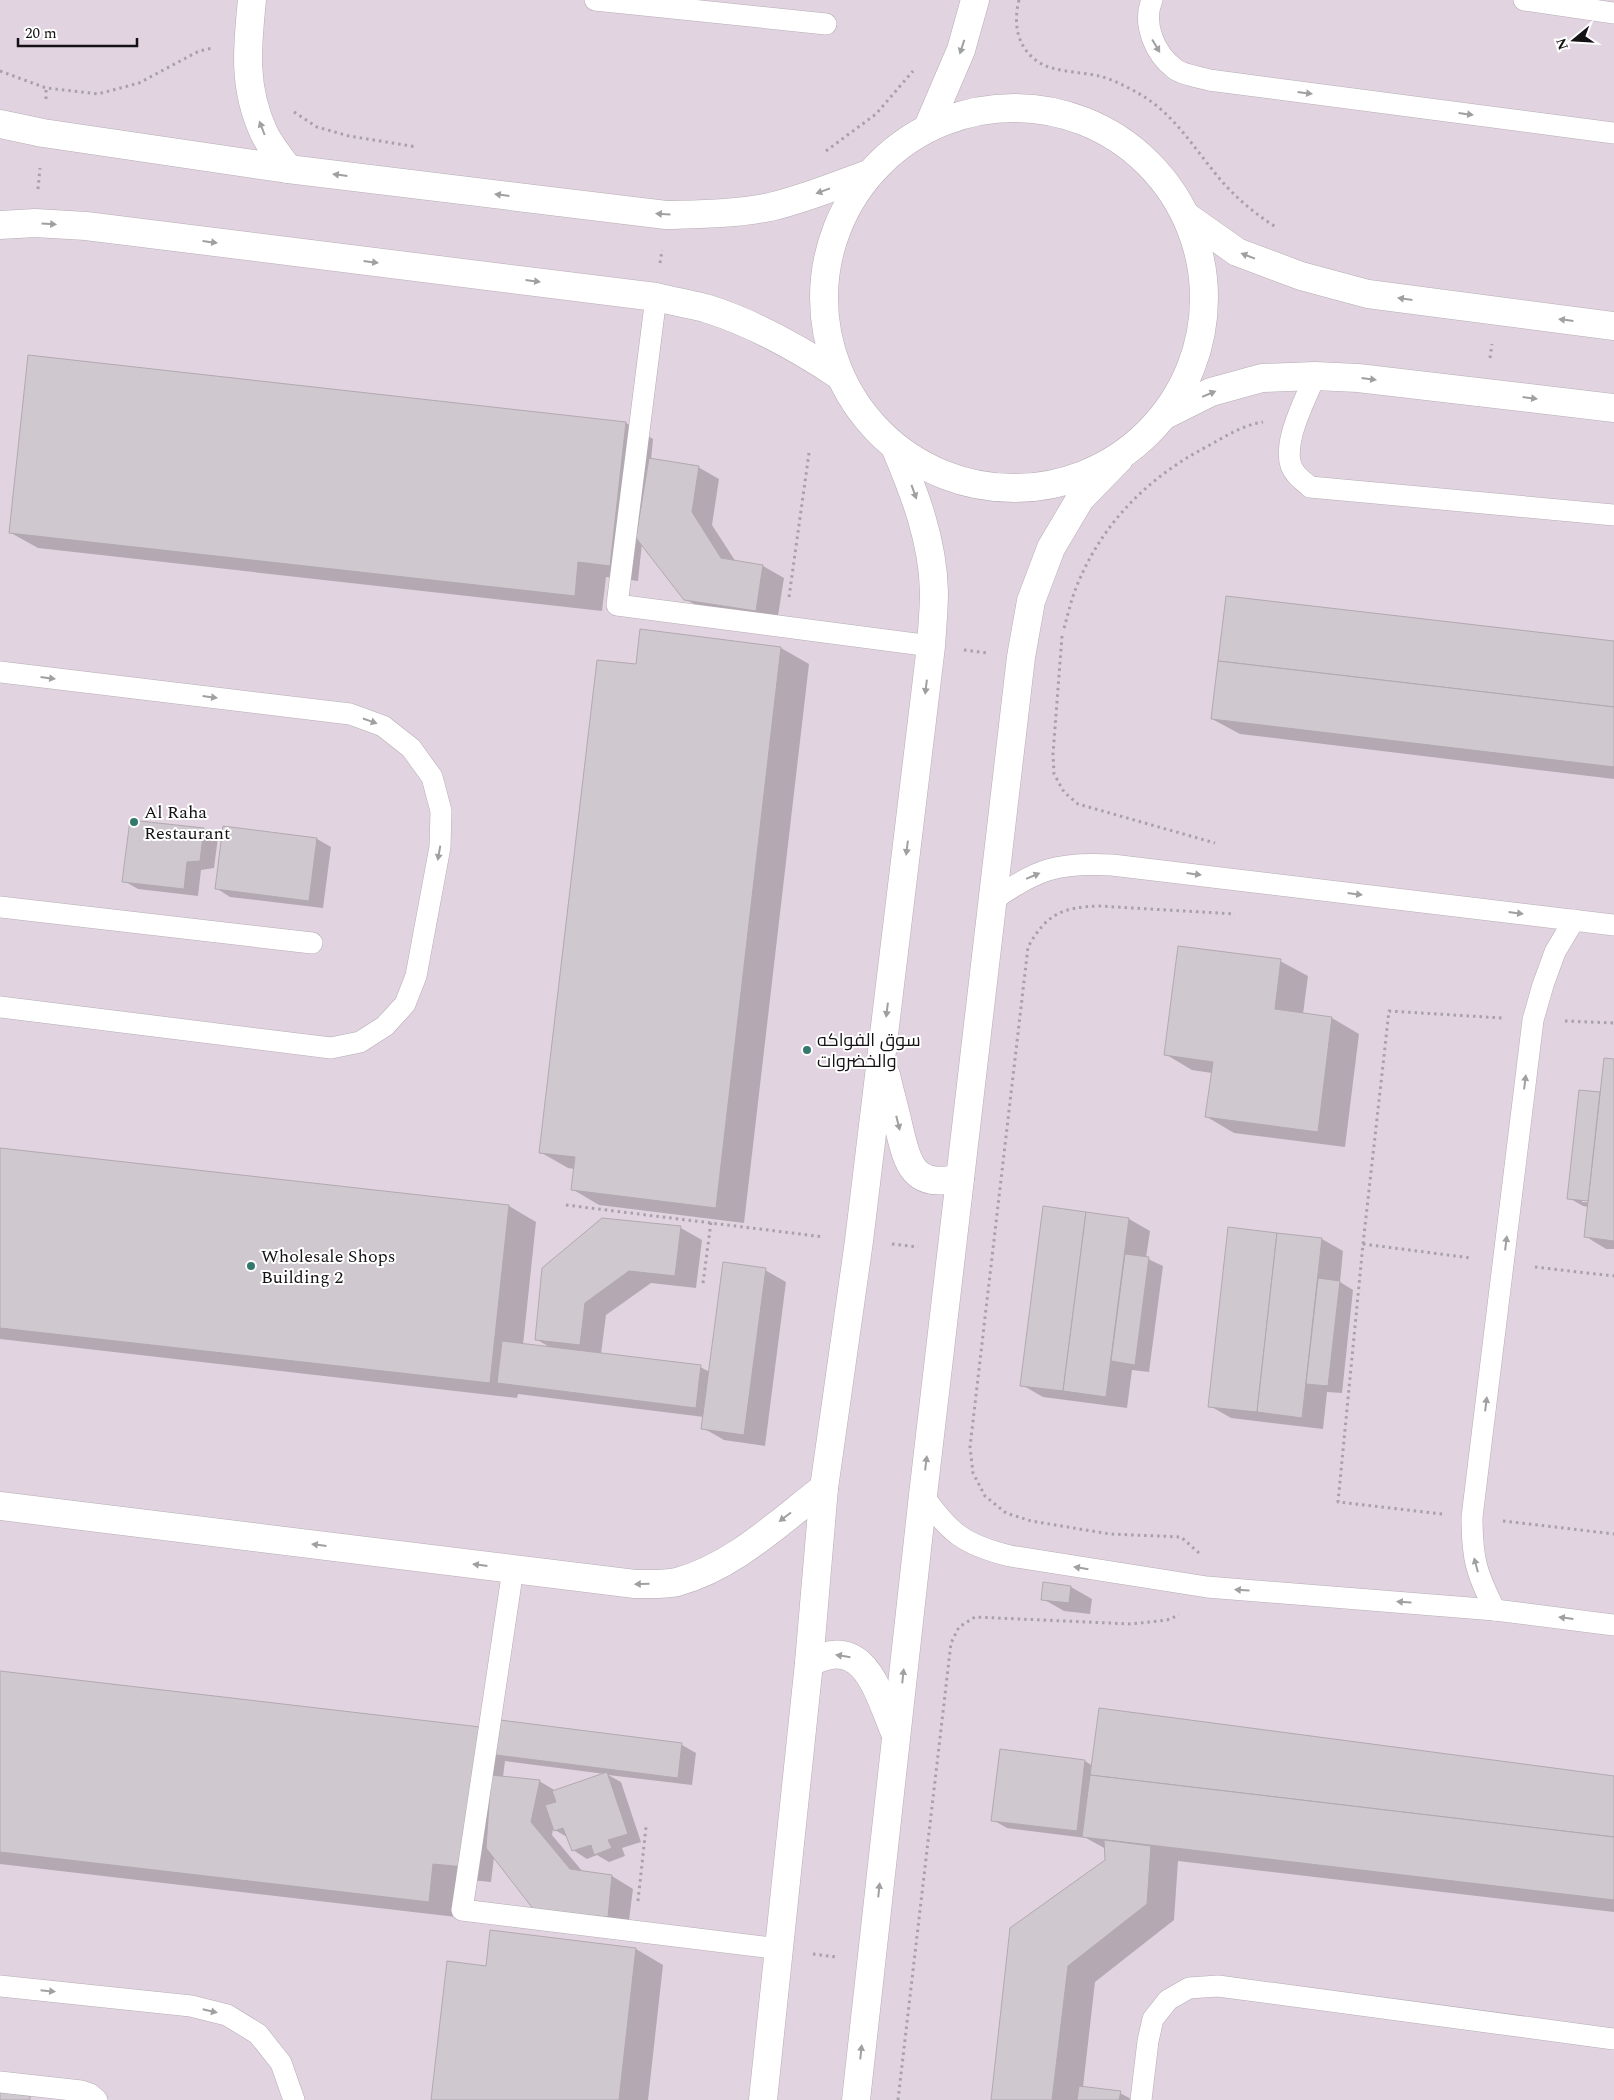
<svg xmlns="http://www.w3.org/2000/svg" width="1614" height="2100" font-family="Spectral,Cairo,serif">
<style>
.built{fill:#e2d3e0}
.shadow{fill:#0003;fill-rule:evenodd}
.building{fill:#d0c8cf;stroke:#b1a9b0}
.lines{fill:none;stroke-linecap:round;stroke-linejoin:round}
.lane-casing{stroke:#b5adb4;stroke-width:22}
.street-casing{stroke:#b5adb4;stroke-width:29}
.path{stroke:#a8a2a8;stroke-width:3;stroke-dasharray:2.5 4;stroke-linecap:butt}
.lane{stroke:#fff;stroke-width:21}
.street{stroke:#fff;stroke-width:28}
.oneway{fill:#a1a0a1}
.poi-dot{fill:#33786c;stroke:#fff;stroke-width:2}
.labels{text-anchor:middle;stroke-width:4;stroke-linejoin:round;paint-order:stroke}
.poi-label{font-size:18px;fill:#141214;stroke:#fff;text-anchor:start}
</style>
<rect width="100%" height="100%" fill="#eae2e9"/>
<rect class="built" x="0" y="0" width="1614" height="2100"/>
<g class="shadow">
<polygon points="29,357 626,423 653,439 651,460 698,467 719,479 712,525 736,562 763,566 784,578 777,622 707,611 685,599 642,543 638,581 606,577 602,611 38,548 11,533"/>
<polygon points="641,631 781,648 809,664 744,1223 599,1205 572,1189 574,1169 568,1168 540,1152 637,666"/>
<polygon points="1614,642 1614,779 1240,734 1212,719"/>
<polygon points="204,829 218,837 214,868 201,870 198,896 138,889 124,881"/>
<polygon points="317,839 331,847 323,908 230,897 216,888"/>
<polygon points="1280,961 1308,976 1303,1014 1332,1018 1359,1034 1345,1147 1234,1133 1207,1117 1212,1073 1192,1070 1165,1054"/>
<path d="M 1614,1061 L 1614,1249 L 1606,1249 L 1585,1236 L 1588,1207 L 1583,1206 L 1569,1198 L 1599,1093 L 1601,1094 ZM 1582,1199 L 1594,1201 L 1594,1203 L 1582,1202 Z"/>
<polygon points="0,1149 509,1206 536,1222 523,1345 551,1348 536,1339 681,1228 702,1240 696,1288 651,1283 606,1315 601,1354 700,1367 710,1372 765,1270 786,1282 765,1446 724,1440 703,1428 704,1417 518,1394 517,1398 0,1339"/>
<polygon points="1129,1219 1150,1231 1146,1258 1163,1266 1149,1372 1132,1370 1127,1408 1043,1397 1022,1385"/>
<polygon points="1230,1229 1322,1239 1343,1251 1340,1282 1353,1290 1342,1393 1327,1392 1323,1429 1231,1418 1210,1406"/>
<polygon points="1044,1584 1071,1587 1092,1599 1090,1614 1064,1611 1043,1599"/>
<path d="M 0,1672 L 479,1728 L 682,1745 L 696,1753 L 692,1785 L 608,1775 L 621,1782 L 641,1842 L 622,1848 L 625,1856 L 609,1862 L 597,1855 L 587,1859 L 573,1850 L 569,1838 L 553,1829 L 552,1835 L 583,1872 L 612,1876 L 633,1889 L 628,1928 L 556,1921 L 494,1857 L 491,1882 L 461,1879 L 456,1917 L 0,1864 ZM 505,1761 L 605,1774 L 556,1791 L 539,1781 L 503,1777 Z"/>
<polygon points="1085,1761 1093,1766 1614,1777 1614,1912 1178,1861 1174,1920 1095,1982 1083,2087 1120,2093 1133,2100 992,2100 1107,1861 1106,1849 1086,1838 1007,1828 993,1820"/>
<polygon points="636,1949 663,1965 648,2100 432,2100 487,1968"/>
</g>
<g class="building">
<polygon points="28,355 626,422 610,566 578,562 575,596 9,533"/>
<polygon points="649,458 699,466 692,512 721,558 763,565 756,611 684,600 636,538"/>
<polygon points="1226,596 1614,641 1614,707 1218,661"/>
<polygon points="640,629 781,647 716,1208 571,1190 575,1157 539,1153 597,660 636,664"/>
<polygon points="1218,661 1614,707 1614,767 1211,719"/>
<polygon points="130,820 204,828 200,861 187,862 184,889 122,882"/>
<polygon points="223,826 317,838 309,901 215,889"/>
<polygon points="1178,946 1281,959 1275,1009 1332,1017 1318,1132 1205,1117 1213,1062 1164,1055"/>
<polygon points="1604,1058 1614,1059 1614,1241 1584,1237"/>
<polygon points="1579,1090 1600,1092 1588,1201 1567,1199"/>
<polygon points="0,1148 509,1205 490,1383 0,1328"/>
<polygon points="1043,1206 1086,1212 1063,1391 1020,1386"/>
<polygon points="1086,1212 1129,1218 1106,1397 1063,1391"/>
<polygon points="602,1218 681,1226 675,1276 629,1271 585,1303 580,1345 535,1340 542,1268"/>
<polygon points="1228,1227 1277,1233 1257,1412 1208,1407"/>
<polygon points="1277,1233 1322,1238 1302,1418 1257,1412"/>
<polygon points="1125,1254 1149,1257 1135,1365 1111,1361"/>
<polygon points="723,1262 766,1268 744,1435 701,1429"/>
<polygon points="1318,1278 1340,1281 1328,1386 1306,1384"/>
<polygon points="502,1341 701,1365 696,1408 497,1383"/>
<polygon points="1043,1582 1071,1586 1069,1603 1041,1600"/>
<polygon points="0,1671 480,1727 464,1867 433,1864 429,1902 0,1852"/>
<polygon points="1099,1708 1614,1776 1614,1837 1090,1775"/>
<polygon points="492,1719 682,1743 678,1778 488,1754"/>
<polygon points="1000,1749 1085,1760 1077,1831 991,1821"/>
<polygon points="607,1772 628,1834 608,1840 612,1848 594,1855 591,1845 572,1851 563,1828 554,1831 545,1805 556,1802 552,1791"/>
<polygon points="491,1775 540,1780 531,1822 570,1869 612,1875 608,1917 534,1910 486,1848"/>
<polygon points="1090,1775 1614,1837 1614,1900 1082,1837"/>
<polygon points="1104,1840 1151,1846 1147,1904 1068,1966 1052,2100 991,2100 1010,1928 1105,1860"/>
<polygon points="490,1930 636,1948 619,2100 431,2100 447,1961 486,1966"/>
<polygon points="1079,2086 1121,2091 1119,2100 1077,2100"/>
<polygon points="0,2092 30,2096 30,2100 0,2100"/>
</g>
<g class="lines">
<defs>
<g id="lane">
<polyline points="595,0 826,24"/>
<path d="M 1152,0 C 1142,24 1155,54 1175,69 C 1183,75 1199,77 1209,80 L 1614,133"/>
<polyline points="1524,0 1614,13"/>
<polyline points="656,297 617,605 931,646"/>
<path d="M 1315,376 C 1306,399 1276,452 1296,474 C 1300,479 1306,483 1310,487 L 1614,515"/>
<polyline points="0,672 350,714 383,726 411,748 432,777 441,811 440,847 416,976 405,1004 385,1026 360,1042 331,1048 0,1007"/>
<path d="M 992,901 C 1036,869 1058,862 1112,865 L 1614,925"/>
<polyline points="0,907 312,943"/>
<path d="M 923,1495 C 949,1533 965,1545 1010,1556 L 1207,1587 L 1495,1610 L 1614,1625"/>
<polyline points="513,1569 462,1910 780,1949"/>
<path d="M 1495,1610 C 1476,1573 1472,1558 1472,1517 L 1533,1020 L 1543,985 L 1555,952 L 1574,920"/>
<polyline points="0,1986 191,2006 227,2015 258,2034 281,2063 294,2100"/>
<polyline points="0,2082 81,2091 90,2094 97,2100"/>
<polyline points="1141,2100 1148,2041 1153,2019 1168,2000 1189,1988 1218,1986 1614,2039"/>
</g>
<g id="street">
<path d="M 252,0 C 247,48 243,88 264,133 C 270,146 280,157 288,169"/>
<circle cx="1014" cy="298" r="190"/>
<path d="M 0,124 L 43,133 L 288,169 L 666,215 C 701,214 735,214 770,207 C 804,199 836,186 868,174"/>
<polyline points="928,127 961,50 975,0"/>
<polyline points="1186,216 1237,252 1301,276 1368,294 1614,326"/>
<path d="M 0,225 L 35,223 L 86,226 L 656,297 C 672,301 689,304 705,308 C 754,323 798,348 840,376"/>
<polyline points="1165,415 1211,392 1262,378 1315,376 1358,378 1614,408"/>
<path d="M 886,1075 C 890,1093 895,1110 899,1128 C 908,1166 914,1189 960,1178"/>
<path d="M 0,1506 L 635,1584 C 648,1584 664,1585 677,1582 C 733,1567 778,1523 824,1488"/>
<path d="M 809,1663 C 866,1632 878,1694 896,1735"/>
<path d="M 763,2100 L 809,1663 L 824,1488 L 859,1241 L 931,646 C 932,629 934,610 934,592 C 933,541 915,494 895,447"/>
<polyline points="856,2100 923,1495 1021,657 1031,601 1051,548 1080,499 1119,459"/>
</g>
</defs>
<use href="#lane" class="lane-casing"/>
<use href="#street" class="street-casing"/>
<g class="path">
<path d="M 1019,0 C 1013,24 1017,49 1040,63 C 1055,72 1082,72 1099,76 C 1112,79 1127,87 1138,93 C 1177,115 1197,154 1226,186 C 1241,202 1258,216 1276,227"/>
<polyline points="0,71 46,88 98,94 139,83 199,51 213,48"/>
<polyline points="46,99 46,88"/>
<polyline points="294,112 317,127 349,136 417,147"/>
<polyline points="826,151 876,114 913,71"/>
<polyline points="38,189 40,168"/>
<polyline points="660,263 662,250"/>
<polyline points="1490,358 1492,344"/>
<polyline points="789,597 809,453"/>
<path d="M 1064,628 C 1068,615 1071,600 1076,588 C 1101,524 1148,477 1208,446 C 1226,436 1243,425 1263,422"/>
<polyline points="1062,636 1053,754 1054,774 1064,792 1078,804 1215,843"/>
<polyline points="964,650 987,653"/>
<polyline points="1565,1021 1614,1023"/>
<polyline points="566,1205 824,1237"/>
<polyline points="892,1244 918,1247"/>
<polyline points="1363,1244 1471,1258"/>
<polyline points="1535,1267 1614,1276"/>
<polyline points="703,1283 711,1222"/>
<polyline points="1442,1514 1338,1502 1363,1244 1389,1011 1502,1018"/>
<polyline points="1503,1521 1614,1534"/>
<path d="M 1199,1553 L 1181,1537 L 1110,1534 L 1031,1521 L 1006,1513 L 985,1496 L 973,1473 L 970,1447 L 1028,947 C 1046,914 1063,907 1099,906 L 1235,914"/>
<polyline points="638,1901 646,1827"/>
<polyline points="813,1954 836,1957"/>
<polyline points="898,2100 951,1643 959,1627 975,1617 1131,1624 1167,1620 1179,1615"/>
</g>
<use href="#lane" class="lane"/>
<use href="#street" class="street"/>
</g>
<defs><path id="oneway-solid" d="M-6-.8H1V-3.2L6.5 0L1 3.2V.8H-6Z" transform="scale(1.25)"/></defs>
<g class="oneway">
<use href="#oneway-solid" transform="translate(1156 46) rotate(59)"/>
<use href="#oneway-solid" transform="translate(962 47) rotate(108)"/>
<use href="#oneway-solid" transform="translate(1305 93) rotate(7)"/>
<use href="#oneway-solid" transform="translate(1466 114) rotate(7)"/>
<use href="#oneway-solid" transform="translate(262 128) rotate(-111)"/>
<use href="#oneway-solid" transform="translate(340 175) rotate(-173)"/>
<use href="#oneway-solid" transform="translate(823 191) rotate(160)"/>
<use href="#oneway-solid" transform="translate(502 195) rotate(-173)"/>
<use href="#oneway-solid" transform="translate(663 214) rotate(-176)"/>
<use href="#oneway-solid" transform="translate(49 224) rotate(3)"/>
<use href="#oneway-solid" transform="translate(210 242) rotate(7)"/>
<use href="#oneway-solid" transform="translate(1248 256) rotate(-159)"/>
<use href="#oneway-solid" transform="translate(371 262) rotate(7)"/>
<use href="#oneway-solid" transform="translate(533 281) rotate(7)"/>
<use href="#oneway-solid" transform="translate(1405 299) rotate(-172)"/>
<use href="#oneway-solid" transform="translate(1566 320) rotate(-173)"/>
<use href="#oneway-solid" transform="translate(1369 379) rotate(7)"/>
<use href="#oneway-solid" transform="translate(1209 394) rotate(-23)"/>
<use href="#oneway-solid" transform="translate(1530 398) rotate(7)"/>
<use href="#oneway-solid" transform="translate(914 492) rotate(70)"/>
<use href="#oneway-solid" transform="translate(48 678) rotate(7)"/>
<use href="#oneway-solid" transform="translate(926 687) rotate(97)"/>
<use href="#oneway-solid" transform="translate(210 697) rotate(7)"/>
<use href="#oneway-solid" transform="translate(370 721) rotate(19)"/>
<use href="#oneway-solid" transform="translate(907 848) rotate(97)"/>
<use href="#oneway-solid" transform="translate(439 853) rotate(100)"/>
<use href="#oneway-solid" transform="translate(1194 874) rotate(7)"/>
<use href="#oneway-solid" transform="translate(1033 876) rotate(-23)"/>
<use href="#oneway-solid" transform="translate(1355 894) rotate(7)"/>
<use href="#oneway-solid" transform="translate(1516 913) rotate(7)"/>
<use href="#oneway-solid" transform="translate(887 1010) rotate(97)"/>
<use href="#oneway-solid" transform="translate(1525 1082) rotate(-83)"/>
<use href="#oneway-solid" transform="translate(898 1123) rotate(76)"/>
<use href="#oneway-solid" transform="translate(1506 1243) rotate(-83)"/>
<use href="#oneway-solid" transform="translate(1486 1404) rotate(-83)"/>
<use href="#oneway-solid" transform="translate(926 1463) rotate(-83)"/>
<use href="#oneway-solid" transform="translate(785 1517) rotate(143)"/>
<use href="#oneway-solid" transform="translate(319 1545) rotate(-173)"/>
<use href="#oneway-solid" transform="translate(480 1565) rotate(-173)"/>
<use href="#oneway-solid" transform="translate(1476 1565) rotate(-105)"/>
<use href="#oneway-solid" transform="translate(1081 1568) rotate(-171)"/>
<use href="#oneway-solid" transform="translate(642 1584) rotate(179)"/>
<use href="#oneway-solid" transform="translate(1242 1590) rotate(-176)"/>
<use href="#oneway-solid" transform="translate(1404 1602) rotate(-176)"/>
<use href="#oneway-solid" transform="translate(1566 1618) rotate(-173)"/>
<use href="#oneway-solid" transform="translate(843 1656) rotate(-171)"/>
<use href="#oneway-solid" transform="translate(903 1676) rotate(-84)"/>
<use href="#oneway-solid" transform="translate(879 1890) rotate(-84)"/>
<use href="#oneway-solid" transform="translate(48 1991) rotate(6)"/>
<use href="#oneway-solid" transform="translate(210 2011) rotate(13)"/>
<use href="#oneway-solid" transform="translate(861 2052) rotate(-84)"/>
</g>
<g class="poi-dot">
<circle cx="134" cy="822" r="5"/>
<circle cx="807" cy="1050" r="5"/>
<circle cx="251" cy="1266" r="5"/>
</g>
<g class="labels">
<g class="poi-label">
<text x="144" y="818">Al Raha<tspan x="144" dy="21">Restaurant</tspan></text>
<text x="817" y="1046">سوق الفواكه<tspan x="817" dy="21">والخضروات</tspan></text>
<text x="261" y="1262">Wholesale Shops<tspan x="261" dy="21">Building 2</tspan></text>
</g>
</g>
<g transform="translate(1574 40) rotate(252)" stroke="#ffffff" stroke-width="4" paint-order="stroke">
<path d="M0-4L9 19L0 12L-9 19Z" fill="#141214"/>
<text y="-8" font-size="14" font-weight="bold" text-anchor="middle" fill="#141214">N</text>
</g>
<path d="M18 38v8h119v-8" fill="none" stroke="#141214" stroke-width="2.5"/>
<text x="25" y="38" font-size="15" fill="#141214" stroke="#ffffff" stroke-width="4" paint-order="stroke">20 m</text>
</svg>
